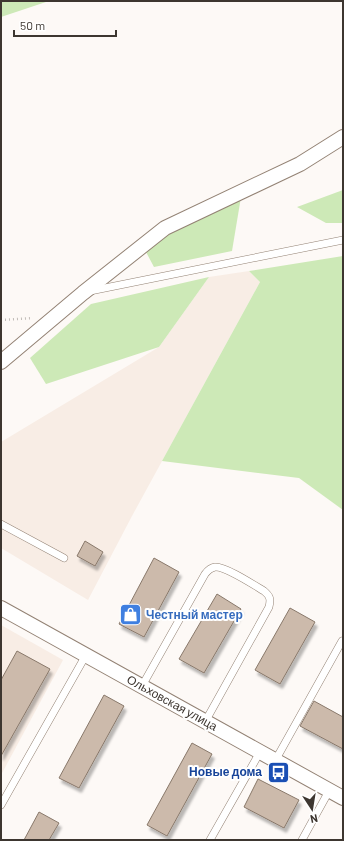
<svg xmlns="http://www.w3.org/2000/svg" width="344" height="841" font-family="Barlow,sans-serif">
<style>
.built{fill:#f8ede5}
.green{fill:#cde9b7}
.building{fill:#ccbaab;stroke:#88786a;filter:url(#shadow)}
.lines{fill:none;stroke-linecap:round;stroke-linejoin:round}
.service-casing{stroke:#938274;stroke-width:8}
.minor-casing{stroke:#938274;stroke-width:16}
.path{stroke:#c1bcb8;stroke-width:2.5;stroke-dasharray:1 3;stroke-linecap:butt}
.service{stroke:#fff;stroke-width:7}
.minor{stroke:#fff;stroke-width:14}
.labels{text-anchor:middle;stroke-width:4;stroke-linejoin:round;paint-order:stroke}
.shop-label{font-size:12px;font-weight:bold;fill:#366cbe;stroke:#fff;text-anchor:start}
.street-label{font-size:12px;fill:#3d3630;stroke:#fff}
.transit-label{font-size:12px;font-weight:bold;fill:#164399;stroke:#fff;text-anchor:end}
</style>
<defs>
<filter id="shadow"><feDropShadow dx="2.5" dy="4.5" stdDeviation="1" flood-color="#0004"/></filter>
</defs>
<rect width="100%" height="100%" fill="#fdf9f6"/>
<g class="built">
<polygon points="249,271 260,282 132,516 88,600 1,548 1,442 159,347 209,277"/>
<polygon points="1,625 63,660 1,775"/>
</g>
<g class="green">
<polygon points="1,1 49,1 1,17"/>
<polygon points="343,190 343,223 326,223 297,207"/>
<polygon points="241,197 232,251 154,267 146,252 166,231"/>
<polygon points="343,256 343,510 299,478 162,461 260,282 249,271"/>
<polygon points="209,277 159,347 46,384 30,358 91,304"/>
</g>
<g class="building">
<polygon points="85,541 103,552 95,566 77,556"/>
<polygon points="154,558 179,572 144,637 119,624"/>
<polygon points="217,594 241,609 204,673 179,659"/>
<polygon points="290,608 315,622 280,684 255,670"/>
<polygon points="17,651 50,669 1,756 1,680"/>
<polygon points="104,695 124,706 79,788 59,778"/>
<polygon points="314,701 343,717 343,749 300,726"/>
<polygon points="192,743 212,754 167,836 147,825"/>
<polygon points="258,779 299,800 284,828 244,807"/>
<polygon points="39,812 59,823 49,840 24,840"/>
</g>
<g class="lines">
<defs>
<g id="service">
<polyline points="90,291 343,240"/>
<polyline points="1,524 64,558"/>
<path d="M 142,686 L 205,574 C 208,570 210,568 215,567 C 225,566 254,585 264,591 C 270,596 271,599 269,607 L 205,722"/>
<polyline points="275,761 342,641"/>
<polyline points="1,805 86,655"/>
<polyline points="210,840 260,752"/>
<polyline points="302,840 329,791"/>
</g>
<g id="minor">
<polyline points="1,362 83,293 165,228 300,164 343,137"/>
<polyline points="1,608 343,798"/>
</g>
</defs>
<use href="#service" class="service-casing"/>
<use href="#minor" class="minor-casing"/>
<polyline class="path" points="1,320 32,318"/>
<use href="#service" class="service"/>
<use href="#minor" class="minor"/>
</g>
<defs>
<symbol id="shop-square" viewBox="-11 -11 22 22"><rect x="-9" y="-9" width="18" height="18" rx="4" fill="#3f7fe0" stroke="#fff"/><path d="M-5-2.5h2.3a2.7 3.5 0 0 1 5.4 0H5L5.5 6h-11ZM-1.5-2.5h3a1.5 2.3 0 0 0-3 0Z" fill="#fff"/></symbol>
<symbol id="bus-square" viewBox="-11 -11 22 22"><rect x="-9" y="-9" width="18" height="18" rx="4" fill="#1a4fb4" stroke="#fff"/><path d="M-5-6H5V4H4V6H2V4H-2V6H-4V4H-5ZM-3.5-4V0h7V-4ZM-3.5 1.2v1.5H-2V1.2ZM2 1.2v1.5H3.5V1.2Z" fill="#fff"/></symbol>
</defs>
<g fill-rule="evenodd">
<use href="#shop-square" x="118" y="602" width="25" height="25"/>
<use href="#bus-square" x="266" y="760" width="25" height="25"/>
</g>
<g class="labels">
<g class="shop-label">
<text x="146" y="619">Честный мастер</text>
</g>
<g class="street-label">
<text transform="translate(172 703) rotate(29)" y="4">Ольховская улица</text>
</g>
<g class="transit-label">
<text x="262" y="776">Новые дома</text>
</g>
</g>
<rect width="344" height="841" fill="none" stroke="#3d3630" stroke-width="4"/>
<g transform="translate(312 809) rotate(168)" stroke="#ffffff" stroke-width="3" paint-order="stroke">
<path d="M0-3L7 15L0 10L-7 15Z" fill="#3d3630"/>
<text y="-6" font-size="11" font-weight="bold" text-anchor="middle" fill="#3d3630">N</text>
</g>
<path d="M14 30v6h102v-6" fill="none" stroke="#3d3630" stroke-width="2"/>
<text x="20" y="30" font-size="12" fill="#3d3630" stroke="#ffffff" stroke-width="3" paint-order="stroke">50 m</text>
</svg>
